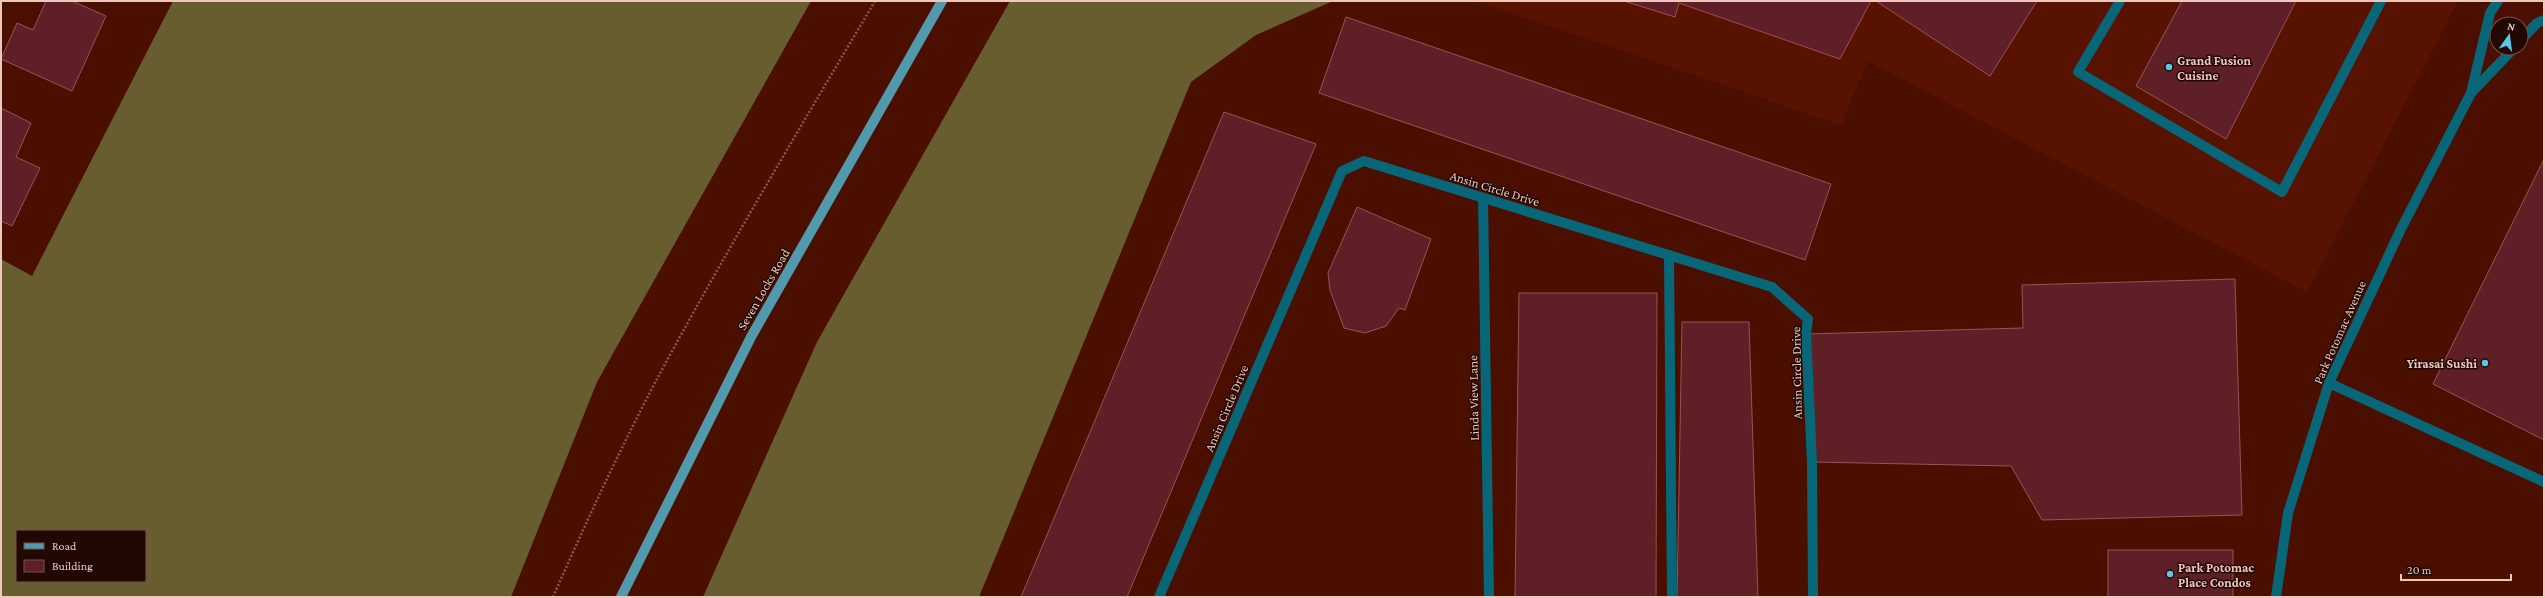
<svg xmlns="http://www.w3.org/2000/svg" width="2545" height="598" font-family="'Crimson Pro',serif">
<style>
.built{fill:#571300}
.forest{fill:#685d2f;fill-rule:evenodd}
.building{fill:#5f1f26;stroke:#995357}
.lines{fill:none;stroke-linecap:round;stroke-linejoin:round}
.path{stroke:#8a5649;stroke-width:2.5;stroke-dasharray:2 2;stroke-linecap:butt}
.minor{stroke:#086679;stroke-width:10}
.major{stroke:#5199ac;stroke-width:10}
.poi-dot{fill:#59c8e4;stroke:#210803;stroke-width:1.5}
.labels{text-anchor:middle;stroke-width:3;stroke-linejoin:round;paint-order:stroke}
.poi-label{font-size:13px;font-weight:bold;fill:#eec7bc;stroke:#210803;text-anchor:start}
.street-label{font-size:13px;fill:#eec7bc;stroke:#210803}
</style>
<rect width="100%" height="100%" fill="#4b0f00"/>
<polygon class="built" points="1475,1 2458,1 2307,292 1868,61 1841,125"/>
<g class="forest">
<path d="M 173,1 L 811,1 L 597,382 L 511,597 L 1,597 L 1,259 L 32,276 ZM 17,531 L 145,531 L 145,581 L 17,581 Z"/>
<polygon points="1010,1 1333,1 1256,35 1191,82 979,597 703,597 817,342"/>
</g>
<g class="building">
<polygon points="46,1 72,1 106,16 72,91 1,59 17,23 33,30"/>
<polygon points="1624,1 1871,1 1840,59 1679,3 1675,17"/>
<polygon points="1876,1 2037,1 1990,76"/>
<polygon points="2182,1 2296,1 2226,139 2136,86"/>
<polygon points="1346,17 1831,184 1805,260 1319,93"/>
<polygon points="1,108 31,123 16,157 40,168 12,226 1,221"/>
<polygon points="1224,112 1316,144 1127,597 1021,597"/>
<polygon points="2544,159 2544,440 2433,384"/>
<polygon points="1357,207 1431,239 1405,310 1399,308 1386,326 1365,333 1344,328 1330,290 1328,273"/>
<polygon points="2235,279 2242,515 2042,520 2011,466 1812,462 1806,334 2023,328 2022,285"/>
<polygon points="1519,293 1657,293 1656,597 1515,597"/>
<polygon points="1682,322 1749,322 1758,597 1677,597"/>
<rect x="2108" y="550" width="125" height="47"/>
</g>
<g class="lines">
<path class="path" d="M 553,597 C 588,518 624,440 665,364 C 732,241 804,121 875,1"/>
<g class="minor">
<polyline points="2120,1 2078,72 2282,192 2381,1"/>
<polyline points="2521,40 2537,23 2544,20"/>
<polyline points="2471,93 2514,48"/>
<polyline points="1483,198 1489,597"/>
<polyline points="1669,255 1672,597"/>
<polyline points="2329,383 2544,482"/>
<polyline points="1159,597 1342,171 1364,161 1772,287 1808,319 1806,334 1812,462 1813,597"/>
<polyline points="2276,597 2288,513 2329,383 2401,229 2471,93 2490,13 2498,1"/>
</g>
<polyline class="major" points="621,597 751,337 942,1"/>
</g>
<g class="poi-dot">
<circle cx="2169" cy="67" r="4"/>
<circle cx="2485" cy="363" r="4"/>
<circle cx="2170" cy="574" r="4"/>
</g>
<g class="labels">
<g class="poi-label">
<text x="2177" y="65">Grand Fusion<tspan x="2177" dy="15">Cuisine</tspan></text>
<text x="2477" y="368" text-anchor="end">Yirasai Sushi</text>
<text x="2178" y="572">Park Potomac<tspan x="2178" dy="15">Place Condos</tspan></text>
</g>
<g class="street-label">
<text transform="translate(1495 188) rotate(17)" y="5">Ansin Circle Drive</text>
<text transform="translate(763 289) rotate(-60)" y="5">Seven Locks Road</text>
<text transform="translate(2339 332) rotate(-66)" y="5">Park Potomac Avenue</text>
<text transform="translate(1796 373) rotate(-91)" y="5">Ansin Circle Drive</text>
<text transform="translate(1473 398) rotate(-91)" y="5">Linda View Lane</text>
<text transform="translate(1226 408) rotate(-67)" y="5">Ansin Circle Drive</text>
</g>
</g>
<rect width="2545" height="598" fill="none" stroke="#eec7bc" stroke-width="4"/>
<rect x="16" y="530" width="130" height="52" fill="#210803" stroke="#73544d"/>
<rect x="24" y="543" width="20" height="6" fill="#5199ac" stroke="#73544d"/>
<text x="52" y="550" font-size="12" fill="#eec7bc">Road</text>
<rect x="24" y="560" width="20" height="12" fill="#5f1f26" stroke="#73544d"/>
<text x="52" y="570" font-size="12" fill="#eec7bc">Building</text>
<g transform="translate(2509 36) rotate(14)"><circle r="19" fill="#210803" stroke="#73544d"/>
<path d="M0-3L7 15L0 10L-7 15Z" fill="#59c8e4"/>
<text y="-6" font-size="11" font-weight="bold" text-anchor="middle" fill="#eec7bc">N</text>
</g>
<path d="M2401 574v6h110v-6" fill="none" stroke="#eec7bc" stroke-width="2"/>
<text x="2407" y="574" font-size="12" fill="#eec7bc" stroke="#210803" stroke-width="3" paint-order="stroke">20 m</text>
</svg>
